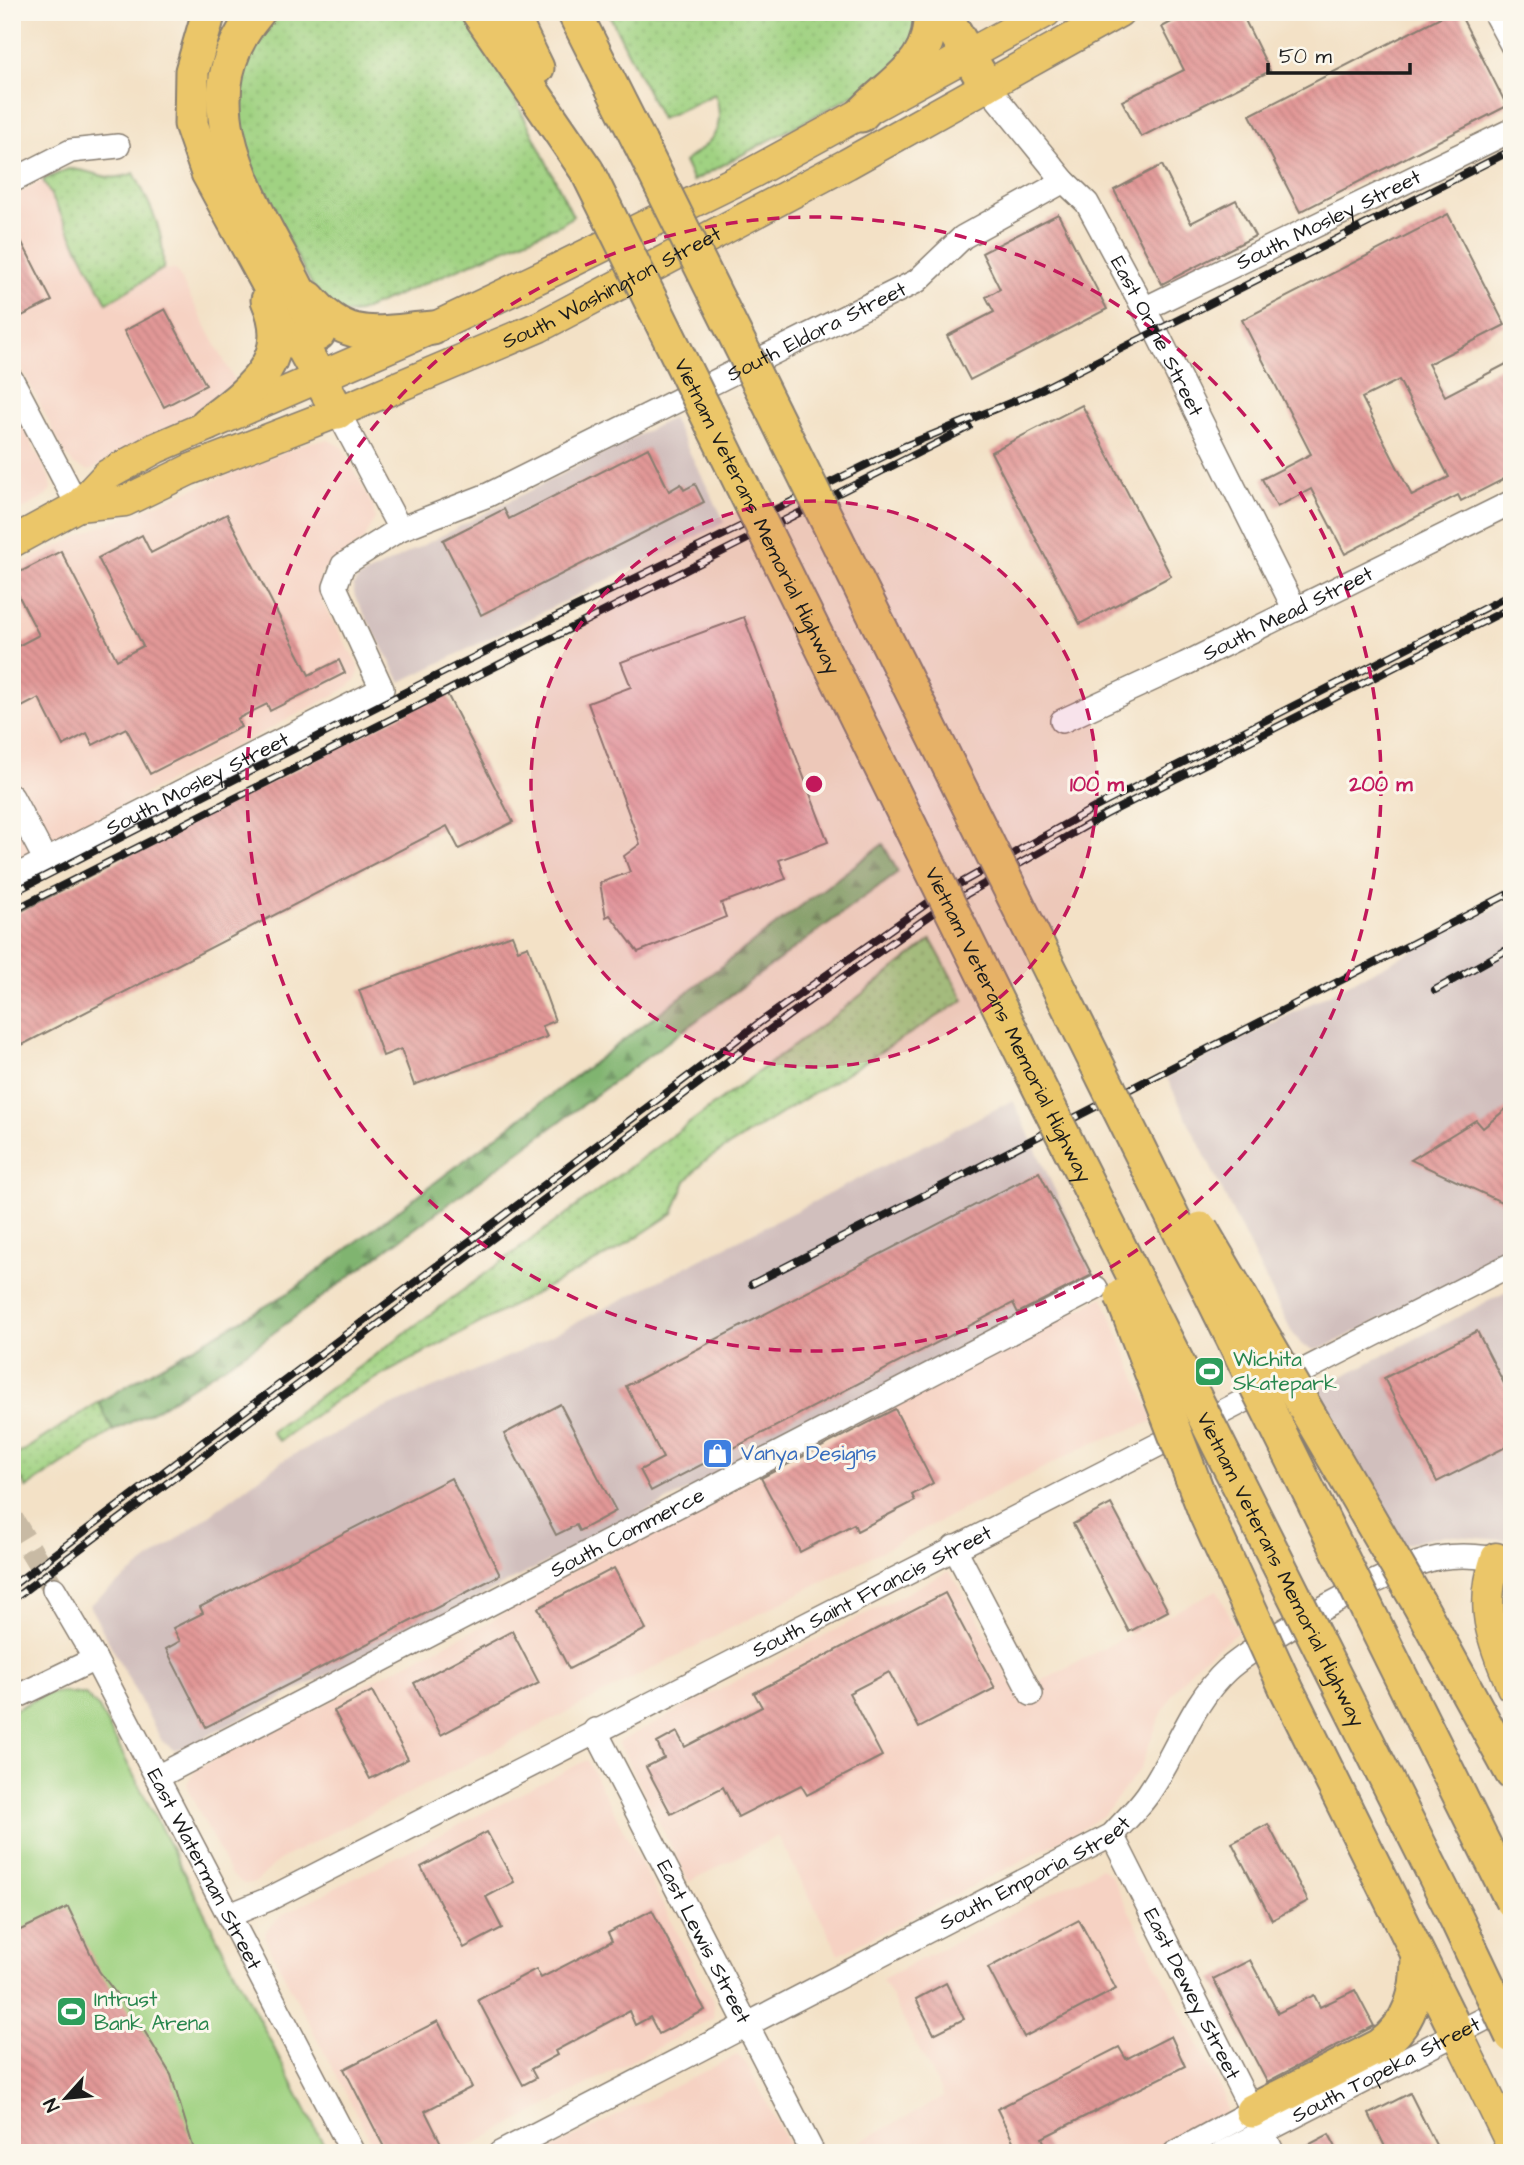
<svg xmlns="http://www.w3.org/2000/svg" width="1524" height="2165" font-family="'Architects Daughter',sans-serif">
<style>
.built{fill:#f6d2c3}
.industrial{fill:#d1bfbd}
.grass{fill:url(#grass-dots);stroke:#5e774f;stroke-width:2}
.forest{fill:url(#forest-firs);stroke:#4e6846;stroke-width:2}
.garden{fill:#a0d282;stroke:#5e774f;stroke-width:2}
.building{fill:url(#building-back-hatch);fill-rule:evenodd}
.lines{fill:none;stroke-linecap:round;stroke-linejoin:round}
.minor-tunnel{stroke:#c8baa4;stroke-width:23;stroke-dasharray:23 11;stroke-linecap:butt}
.minor-casing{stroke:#887e71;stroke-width:26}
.major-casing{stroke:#887e71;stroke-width:33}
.highway-casing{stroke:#887e71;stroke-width:37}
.minor{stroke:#fff;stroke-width:23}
.major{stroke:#ebc669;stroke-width:30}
.highway{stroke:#ebc669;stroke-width:33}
.rail-casing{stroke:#1c1c1c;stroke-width:8}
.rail{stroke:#fbf7ec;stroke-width:5;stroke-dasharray:16;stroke-linecap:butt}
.highway-bridge-casing{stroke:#887e71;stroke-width:37;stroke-linecap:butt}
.highway-bridge{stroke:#ebc669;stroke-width:33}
.ring{fill:none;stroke:#c2185b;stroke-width:3.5;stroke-dasharray:12 9}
.labels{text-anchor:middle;stroke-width:6;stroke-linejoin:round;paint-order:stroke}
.street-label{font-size:21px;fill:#1c1c1c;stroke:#fbf7ec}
.leisure-label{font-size:21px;fill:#27864d;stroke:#fbf7ec;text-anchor:start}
.shop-label{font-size:21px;fill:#366cbe;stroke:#fbf7ec;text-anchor:start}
.centre{fill:#c2185b;stroke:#fbf7ec;stroke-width:3.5}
.ring-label{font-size:21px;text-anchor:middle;font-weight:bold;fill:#c2185b;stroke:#fbf7ec;stroke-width:6;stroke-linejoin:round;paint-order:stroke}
</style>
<defs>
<pattern id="grass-dots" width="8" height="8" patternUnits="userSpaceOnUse" patternTransform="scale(1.75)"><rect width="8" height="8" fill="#a0d282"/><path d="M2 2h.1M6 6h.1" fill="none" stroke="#89b470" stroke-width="1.8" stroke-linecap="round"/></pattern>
<pattern id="forest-firs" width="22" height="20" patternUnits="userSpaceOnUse" patternTransform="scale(1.75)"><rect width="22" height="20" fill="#80b470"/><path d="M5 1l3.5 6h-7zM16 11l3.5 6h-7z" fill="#68925b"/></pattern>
<pattern id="building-back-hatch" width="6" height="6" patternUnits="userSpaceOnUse" patternTransform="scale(1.75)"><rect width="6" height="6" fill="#e29897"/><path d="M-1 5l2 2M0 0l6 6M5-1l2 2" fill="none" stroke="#c18282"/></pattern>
</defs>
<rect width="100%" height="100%" fill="#fbf7ec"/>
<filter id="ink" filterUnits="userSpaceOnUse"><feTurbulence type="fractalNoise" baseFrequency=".0143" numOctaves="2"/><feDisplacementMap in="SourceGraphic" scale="14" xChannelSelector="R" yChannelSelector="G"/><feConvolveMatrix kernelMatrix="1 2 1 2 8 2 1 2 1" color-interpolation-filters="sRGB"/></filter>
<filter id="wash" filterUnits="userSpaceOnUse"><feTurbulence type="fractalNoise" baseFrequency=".00686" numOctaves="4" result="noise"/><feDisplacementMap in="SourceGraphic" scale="28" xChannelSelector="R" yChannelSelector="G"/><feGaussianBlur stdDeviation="1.57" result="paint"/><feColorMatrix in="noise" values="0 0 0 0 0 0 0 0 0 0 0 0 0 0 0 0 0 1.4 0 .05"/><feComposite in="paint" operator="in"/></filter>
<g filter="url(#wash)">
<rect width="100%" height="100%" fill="#f3e1c6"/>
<g class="built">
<polygon points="43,180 107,303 163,269 176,270 239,389 89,471 74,465 65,454 12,350 12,197"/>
<polygon points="12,405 51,480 51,489 46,496 12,516"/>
<polygon points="328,440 342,447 373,506 375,518 364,540 326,568 320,576 322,603 357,663 359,672 356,680 344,690 12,863 12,568 90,531 309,442"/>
<polygon points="1103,1297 1154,1421 1088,1445 279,1860 256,1882 244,1884 231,1875 188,1790 187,1783 197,1768 490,1622 536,1590"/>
<polygon points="949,1571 970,1603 1017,1693 1217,1590 1238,1632 1197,1663 1173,1693 1159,1719 1140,1769 1104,1815 1074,1834 839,1954 778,1836 689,1882 618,1742"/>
<polygon points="587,1760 714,2003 713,2018 457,2153 377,2153 266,1941 265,1932 282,1915"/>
<polygon points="1101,1868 1111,1876 1225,2096 1227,2113 1159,2153 838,2153 944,2097 882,1979"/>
<polygon points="737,2055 746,2063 793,2153 543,2153"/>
</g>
<g class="industrial">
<polygon points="672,418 725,522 401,682 355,597 353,586 359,578"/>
<polygon points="1512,899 1512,1253 1326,1347 1313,1350 1302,1345 1291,1331 1167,1078"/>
<polygon points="1013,1100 1097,1281 186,1747 174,1750 162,1741 89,1605 282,1461 378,1411 519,1352"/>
<polygon points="1512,1289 1512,1541 1445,1535 1403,1545 1316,1390"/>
</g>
<g class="grass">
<polygon points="272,12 466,12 485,38 573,216 562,224 354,314 326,311 239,149 241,66"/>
<path d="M 608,12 L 920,12 L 919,34 L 882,80 L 693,181 L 684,162 C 712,141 727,131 715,94 L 661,119 Z"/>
<path d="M 68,169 C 96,169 105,185 134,173 C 151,207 165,231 163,269 L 107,303 L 43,180 Z"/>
<polygon points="931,940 964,1000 703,1162 686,1181 673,1213 619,1249 339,1398 279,1441 271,1432 834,1016"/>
<polygon points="99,1402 113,1431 26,1488 12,1464 12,1458"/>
</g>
<polygon class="forest" points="883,844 898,872 257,1345 156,1410 113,1431 99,1402 290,1292"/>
<polygon class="garden" points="62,1692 85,1695 99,1708 328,2153 12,2153 12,1711 46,1694"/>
<g id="blocks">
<g class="building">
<polygon points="1190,12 1241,12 1270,71 1141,137 1122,101 1184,70 1162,27"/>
<polygon points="1450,12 1459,12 1507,106 1300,212 1250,115"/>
<polygon points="1162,165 1191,223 1236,200 1255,236 1162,284 1114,190"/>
<polygon points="1058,214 1107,309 970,380 947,336 994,312 986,297 1000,289 982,253"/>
<path d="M 1448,214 L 1505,325 L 1428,364 L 1445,396 L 1512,361 L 1512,475 L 1461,501 L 1458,495 L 1345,554 L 1311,489 L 1277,507 L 1262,479 L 1311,454 L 1242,320 ZM 1399,380 L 1449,477 L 1412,496 L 1362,398 Z"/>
<polygon points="12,223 52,301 12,321"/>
<polygon points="165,309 206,385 164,407 124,331"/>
<polygon points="1082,405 1171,576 1080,624 991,452"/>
<polygon points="648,448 669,491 681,484 684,490 695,484 704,502 481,615 443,540 504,509 509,519"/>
<polygon points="227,514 309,675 339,660 345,673 270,711 267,704 237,719 241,727 150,774 126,728 93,745 87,733 63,746 39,698 12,712 12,649 39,635 12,583 12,576 61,551 117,660 143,646 98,558 142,535 151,553"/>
<polygon points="744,617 828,842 779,860 786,879 721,903 726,917 638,952 610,915 606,917 600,883 630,872 624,856 640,844 588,703 631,687 621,662"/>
<polygon points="446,692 513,822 459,849 447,826 12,1050 12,916"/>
<polygon points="512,935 518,950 528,946 555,1021 542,1026 547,1037 414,1085 401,1049 383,1056 359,990"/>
<polygon points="1512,1104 1512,1207 1411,1160 1476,1120 1483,1128"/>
<polygon points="1039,1172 1092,1275 1018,1313 1013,1303 651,1491 640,1470 663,1458 626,1386"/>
<polygon points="1477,1331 1512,1399 1512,1444 1437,1482 1384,1378"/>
<polygon points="560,1404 616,1511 579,1531 576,1525 556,1535 504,1434"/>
<polygon points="895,1409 933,1483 912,1495 915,1501 857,1531 854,1524 800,1552 761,1478"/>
<polygon points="451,1478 500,1575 206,1727 166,1649 180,1641 173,1628 203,1613 200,1607"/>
<polygon points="1111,1504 1168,1611 1129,1632 1073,1524"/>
<polygon points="614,1568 646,1629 569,1669 538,1608"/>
<polygon points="945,1593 995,1688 919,1728 889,1672 849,1693 882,1756 807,1795 801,1785 738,1817 723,1787 671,1814 646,1767 664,1758 657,1743 677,1732 685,1747 762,1707 754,1693"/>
<polygon points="512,1631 539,1683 441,1735 414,1683"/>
<polygon points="372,1691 408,1759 370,1779 334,1711"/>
<polygon points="1268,1824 1308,1901 1272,1920 1232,1843"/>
<polygon points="487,1832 514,1882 486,1897 502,1928 464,1948 421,1867"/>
<polygon points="68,1907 99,1971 145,2032 171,2075 195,2153 12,2153 12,1934"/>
<polygon points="652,1910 705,2010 659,2034 650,2017 635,2025 629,2011 555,2051 557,2055 531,2069 536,2078 523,2085 478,2000 536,1969 541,1978 612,1941 608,1933"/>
<polygon points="1079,1920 1116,1989 1024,2037 988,1968"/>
<polygon points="1250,1960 1278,2013 1314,1995 1320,2007 1355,1990 1374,2026 1267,2082 1213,1979"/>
<polygon points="946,1983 964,2019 934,2034 916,1999"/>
<polygon points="438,2021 472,2087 425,2111 442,2145 427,2153 387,2153 344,2069"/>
<polygon points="1171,2036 1185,2066 1042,2138 1050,2153 1019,2153 997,2109 1119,2047 1126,2059"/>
<polygon points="1410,2093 1440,2153 1388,2153 1369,2114"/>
<polygon points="1329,2134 1339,2153 1293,2153"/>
</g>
</g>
</g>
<g filter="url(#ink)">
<use href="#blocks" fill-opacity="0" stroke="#887e71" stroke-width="2"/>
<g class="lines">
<polyline class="minor-tunnel" points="12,1519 54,1589"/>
<defs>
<g id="minor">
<polyline points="1494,12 1512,45"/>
<path id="s1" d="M 986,85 L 1064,181 L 1087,203 L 1156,331 L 1295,610"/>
<polyline points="12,181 71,151 118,146"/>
<path id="s2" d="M 1144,309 L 1512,130"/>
<polyline points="12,380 78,506"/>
<polyline points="338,412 400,529"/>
<path id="s3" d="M 1062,721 L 1185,664 L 1512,502"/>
<polyline points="12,797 46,861"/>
<path id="s4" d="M 12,878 L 382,689 L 335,587 L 343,565 L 400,529 L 488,495 L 917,281 L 963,237 L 1064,181"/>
<polyline points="954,1547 1031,1694"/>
<path id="s5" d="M 54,1589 L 95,1659 L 353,2153"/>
<polyline points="12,1699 95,1659"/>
<path id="s6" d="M 595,1730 L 813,2153"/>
<path id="s7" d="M 157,1777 L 1096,1288"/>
<path id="s8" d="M 1112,1835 L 1273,2153"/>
<path id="s9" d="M 230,1915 L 269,1899 L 1512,1264"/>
<path id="s10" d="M 500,2153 L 1112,1835 C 1124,1821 1140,1807 1150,1791 C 1177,1752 1191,1703 1227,1670 C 1263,1638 1392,1566 1438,1558 C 1464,1554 1487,1556 1512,1563"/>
<polyline points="1175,2153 1252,2111"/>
<path id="s11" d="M 1222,2153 L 1512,2005"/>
</g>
<g id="major">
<path id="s12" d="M 78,506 L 125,501 L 189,470 L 338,412 L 539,327 L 847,164 L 1119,12"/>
<polyline points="12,542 78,506 107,475 156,448 433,328 553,271 752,173 1046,12"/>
<path d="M 1496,1558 C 1479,1610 1492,1638 1512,1687"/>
<polyline points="1458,2035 1512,2146"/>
</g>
<g id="highway">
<polyline points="209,12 192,71 191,124 208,173 338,412"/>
<path d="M 258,12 C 168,117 281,234 318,334"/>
<polyline points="478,12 587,171"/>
<polyline points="510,12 537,68"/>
<polyline points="574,12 640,143"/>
<polyline points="943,12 986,85"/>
<path d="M 861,115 C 892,80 933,66 930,12"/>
<path d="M 309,298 C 348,345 378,332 433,328"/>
<path d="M 207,424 C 248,392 295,361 268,300"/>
<polyline points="1418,1602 1512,1773"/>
<polyline points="1286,1688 1458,2035"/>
<path d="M 1252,2111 L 1380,2046 C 1411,2023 1418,1993 1418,1956"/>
</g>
</defs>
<use href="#minor" class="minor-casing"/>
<use href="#major" class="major-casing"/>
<use href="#highway" class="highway-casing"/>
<use href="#minor" class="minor"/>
<use href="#major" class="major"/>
<use href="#highway" class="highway"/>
<defs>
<g id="rail">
<polyline points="12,893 458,665 905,446 1034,393 1512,150"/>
<polyline points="12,911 969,427"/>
<polyline points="1435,990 1512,947"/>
<polyline points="752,1284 1512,892"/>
<polyline points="12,1586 759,1023 936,897 1094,808 1512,594"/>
<polyline points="12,1600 788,1016 935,912 1105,815 1512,607"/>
</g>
</defs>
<use href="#rail" class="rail-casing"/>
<use href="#rail" class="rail"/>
<defs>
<g id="highway-bridge">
<polyline points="640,143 1512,1901"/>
<path id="s13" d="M 587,171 L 1032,1073 L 1457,1920 L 1512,2036"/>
<polyline points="1201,1229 1418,1602"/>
<polyline points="1122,1296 1206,1514 1286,1688"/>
</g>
</defs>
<use href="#highway-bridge" class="highway-bridge-casing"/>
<use href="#highway-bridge" class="highway-bridge"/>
</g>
</g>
<circle cx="814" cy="784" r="283" fill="#c2185b" fill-opacity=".12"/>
<g class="ring">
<circle cx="814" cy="784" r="283"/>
<circle cx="814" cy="784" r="567"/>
</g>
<defs>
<symbol id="stadium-square" viewBox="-11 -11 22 22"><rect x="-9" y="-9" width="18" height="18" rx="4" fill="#2e9e5b" stroke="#fbf7ec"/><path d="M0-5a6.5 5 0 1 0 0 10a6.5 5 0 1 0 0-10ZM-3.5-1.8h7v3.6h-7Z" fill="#fff"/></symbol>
<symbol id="shop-square" viewBox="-11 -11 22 22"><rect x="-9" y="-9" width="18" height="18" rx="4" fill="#3f7fe0" stroke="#fbf7ec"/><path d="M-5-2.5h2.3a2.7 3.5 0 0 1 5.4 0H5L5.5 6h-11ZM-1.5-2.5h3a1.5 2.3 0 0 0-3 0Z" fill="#fff"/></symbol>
</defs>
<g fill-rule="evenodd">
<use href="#stadium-square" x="1192" y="1354" width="35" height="35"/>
<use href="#shop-square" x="700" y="1436" width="35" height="35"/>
<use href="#stadium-square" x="54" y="1994" width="35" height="35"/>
</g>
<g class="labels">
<g class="street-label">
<text dy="7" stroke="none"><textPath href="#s2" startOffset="205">South Mosley Street</textPath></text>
<text dy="7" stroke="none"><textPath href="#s12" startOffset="579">South Washington Street</textPath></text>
<text dy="7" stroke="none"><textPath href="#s4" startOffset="1080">South Eldora Street</textPath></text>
<text dy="7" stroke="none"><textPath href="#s1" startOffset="306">East Orme Street</textPath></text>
<text dy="7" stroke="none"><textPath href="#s13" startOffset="385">Vietnam Veterans Memorial Highway</textPath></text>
<text dy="7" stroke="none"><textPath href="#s3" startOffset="250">South Mead Street</textPath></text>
<text dy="7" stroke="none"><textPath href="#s4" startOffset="208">South Mosley Street</textPath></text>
<text dy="7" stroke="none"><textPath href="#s13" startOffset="952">Vietnam Veterans Memorial Highway</textPath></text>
<text dy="7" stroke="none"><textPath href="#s7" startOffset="530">South Commerce</textPath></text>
<text dy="7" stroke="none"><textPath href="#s13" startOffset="1561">Vietnam Veterans Memorial Highway</textPath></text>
<text dy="7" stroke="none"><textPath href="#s9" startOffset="719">South Saint Francis Street</textPath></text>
<text dy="7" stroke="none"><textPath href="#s5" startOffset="318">East Waterman Street</textPath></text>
<text dy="7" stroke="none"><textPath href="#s10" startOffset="604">South Emporia Street</textPath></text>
<text dy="7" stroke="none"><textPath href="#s6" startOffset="238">East Lewis Street</textPath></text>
<text dy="7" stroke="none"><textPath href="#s8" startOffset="178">East Dewey Street</textPath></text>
<text dy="7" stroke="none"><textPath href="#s11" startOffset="184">South Topeka Street</textPath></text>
</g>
<g class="leisure-label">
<text x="1233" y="1366">Wichita<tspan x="1233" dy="24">Skatepark</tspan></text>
<text x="94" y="2006">Intrust<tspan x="94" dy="24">Bank Arena</tspan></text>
</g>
<g class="shop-label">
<text x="741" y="1460">Vanya Designs</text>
</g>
</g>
<circle cx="814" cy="784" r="10" class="centre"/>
<g class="ring-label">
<text x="1097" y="791">100 m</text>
<text x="1381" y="791">200 m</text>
</g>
<rect width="1524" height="2165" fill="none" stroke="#fbf7ec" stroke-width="42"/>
<g transform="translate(66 2098) rotate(243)" stroke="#fbf7ec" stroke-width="5" paint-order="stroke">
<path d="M0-5L12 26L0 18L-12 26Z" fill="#1c1c1c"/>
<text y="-10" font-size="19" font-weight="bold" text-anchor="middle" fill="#1c1c1c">N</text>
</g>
<path d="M1268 63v10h142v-10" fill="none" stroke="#1c1c1c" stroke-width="3.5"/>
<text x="1279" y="63" font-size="21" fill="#1c1c1c" stroke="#fbf7ec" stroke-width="5" paint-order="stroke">50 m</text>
</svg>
